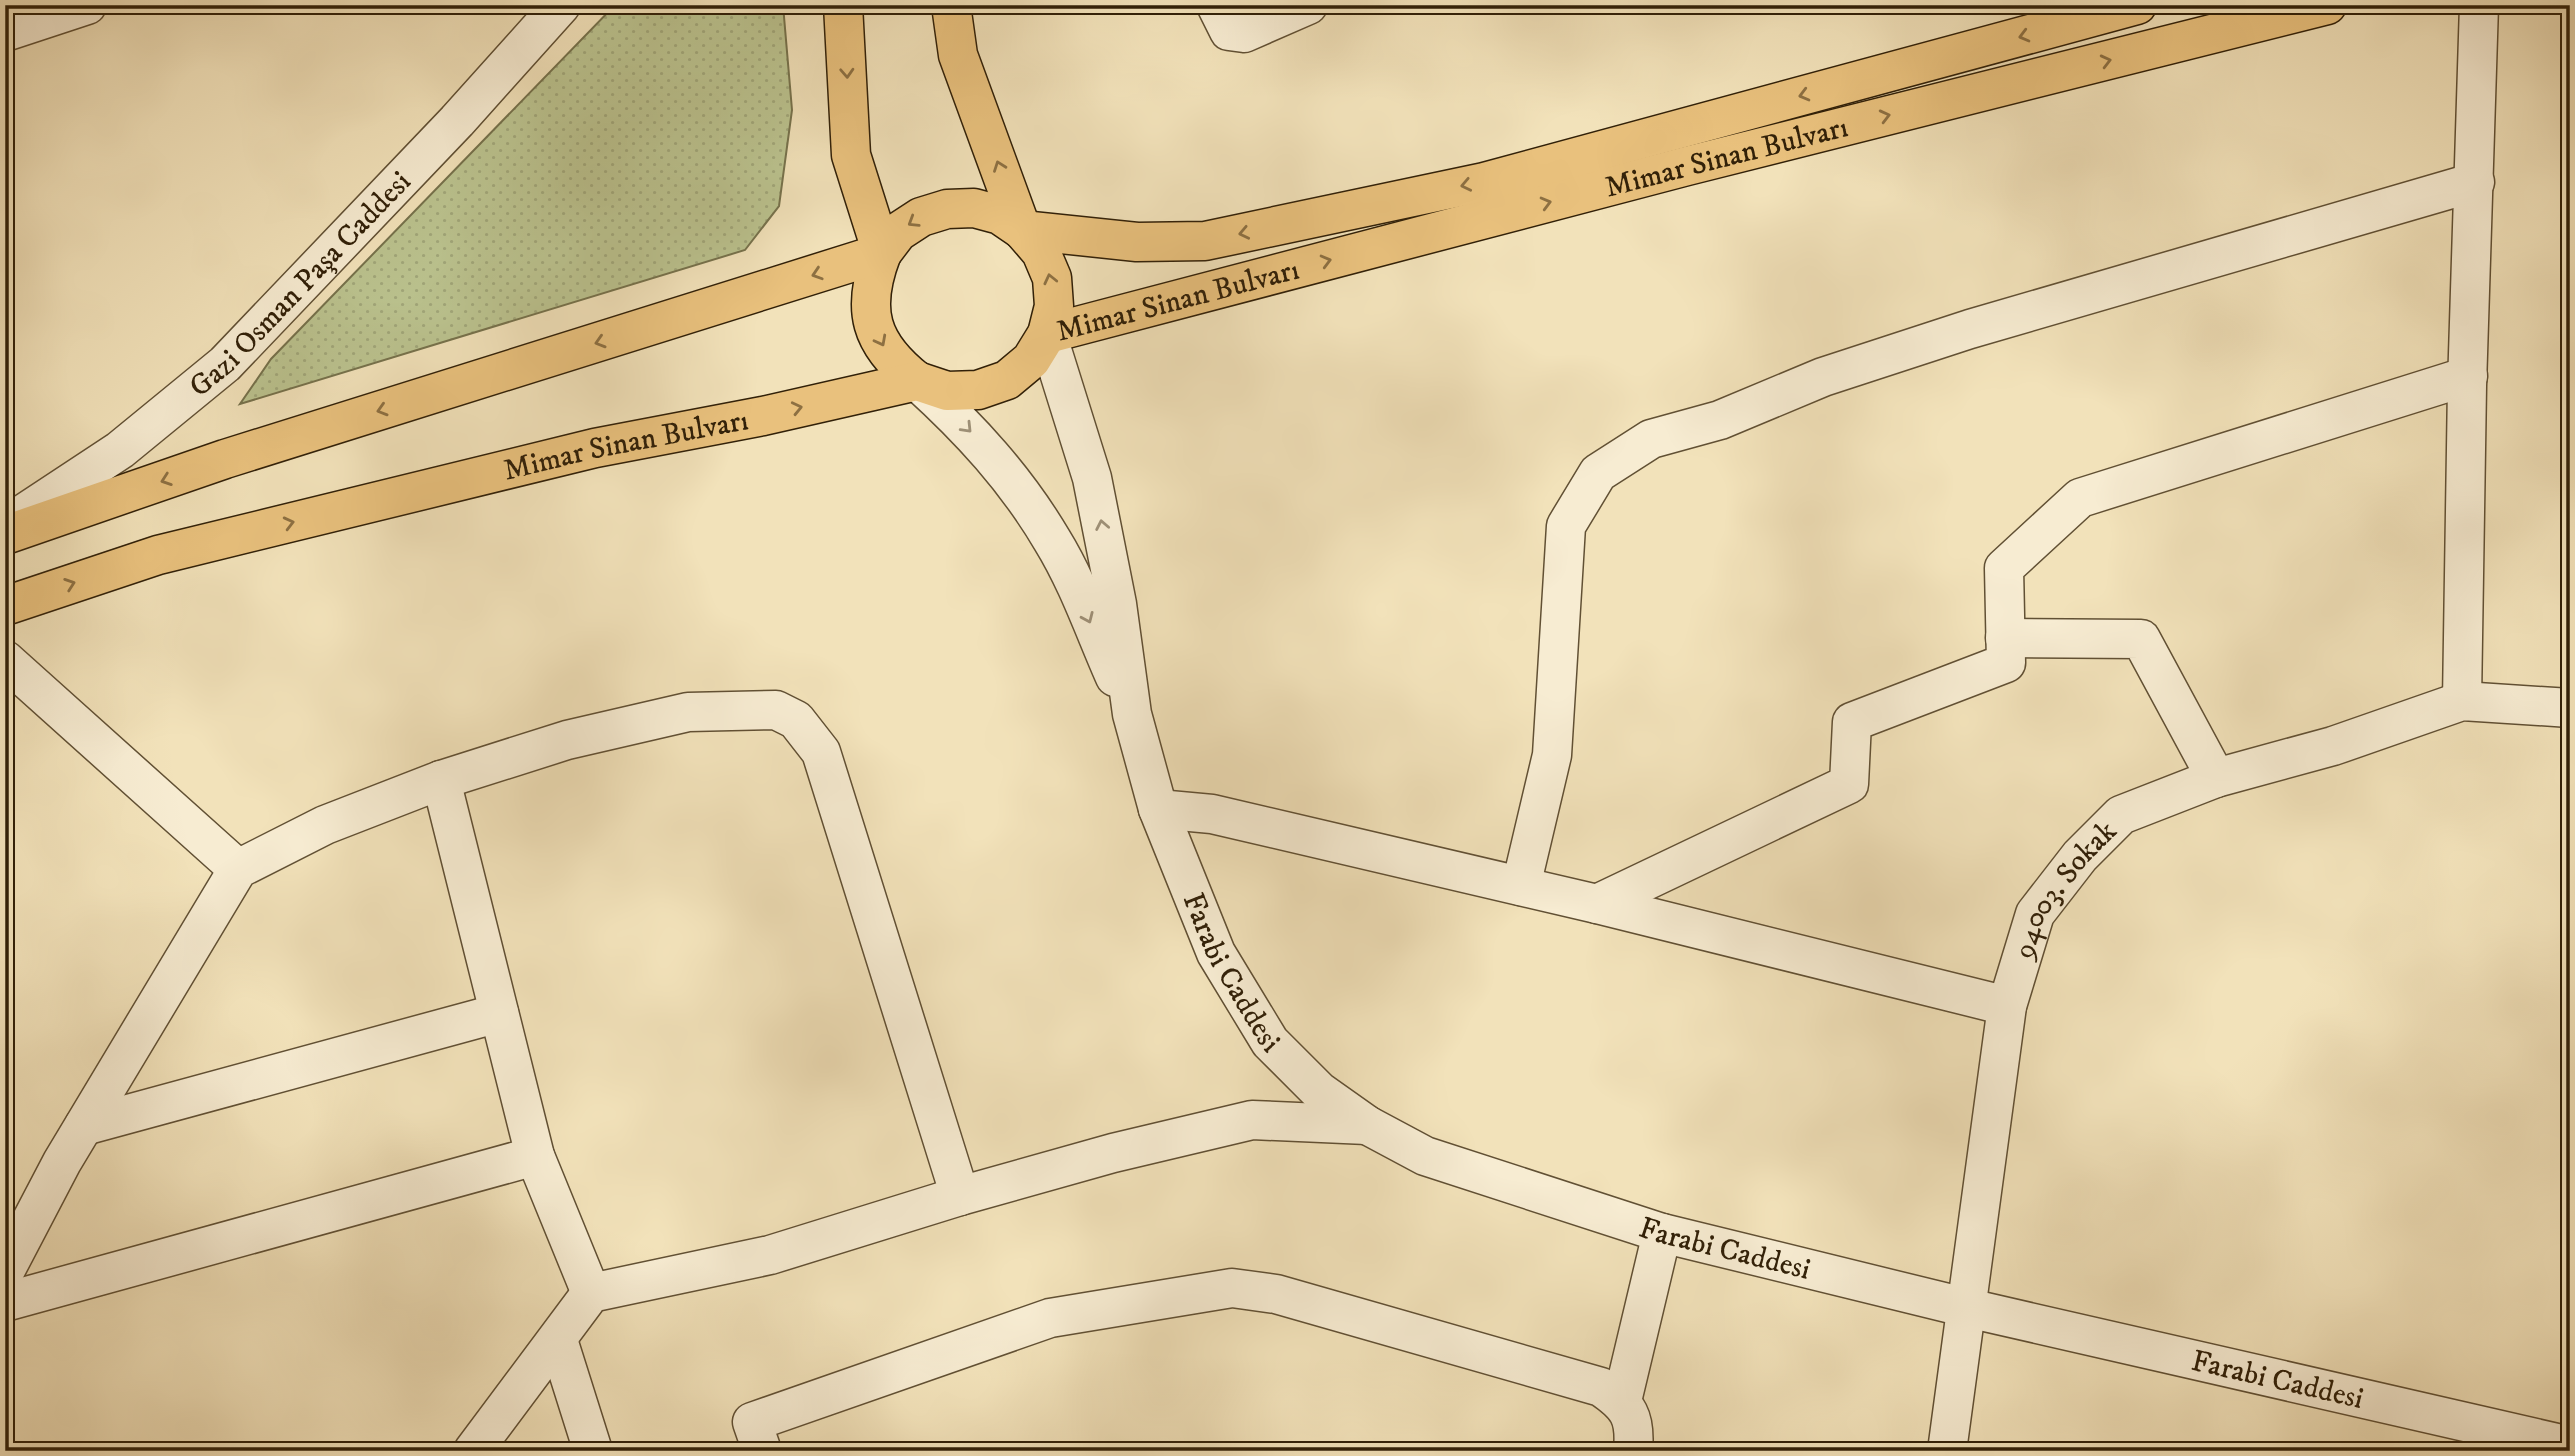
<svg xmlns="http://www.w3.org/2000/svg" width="2575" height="1456" font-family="'IM FELL DW Pica',serif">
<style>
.grass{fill:url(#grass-dots);stroke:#76724c;stroke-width:2}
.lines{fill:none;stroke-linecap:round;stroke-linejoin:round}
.minor-casing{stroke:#615034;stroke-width:41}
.major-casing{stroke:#312008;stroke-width:41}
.minor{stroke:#f7ecd2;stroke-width:38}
.major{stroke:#e9c17d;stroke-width:38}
.oneway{stroke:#8d7042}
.oneway2{stroke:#9e9077}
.labels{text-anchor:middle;stroke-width:5;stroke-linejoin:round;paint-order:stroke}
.street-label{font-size:30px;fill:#312008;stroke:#f7ecd2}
</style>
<defs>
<pattern id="grass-dots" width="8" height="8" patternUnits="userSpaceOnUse" patternTransform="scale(1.75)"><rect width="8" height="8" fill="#bbc38f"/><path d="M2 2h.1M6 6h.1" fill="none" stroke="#a1a77a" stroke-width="1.8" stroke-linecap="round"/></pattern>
</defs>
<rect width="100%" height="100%" fill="#f2e2ba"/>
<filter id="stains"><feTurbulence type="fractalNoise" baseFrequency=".00286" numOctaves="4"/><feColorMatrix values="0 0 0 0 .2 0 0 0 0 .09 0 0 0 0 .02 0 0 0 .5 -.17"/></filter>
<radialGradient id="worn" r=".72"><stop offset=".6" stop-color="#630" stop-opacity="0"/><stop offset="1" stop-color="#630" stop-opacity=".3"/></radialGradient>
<polygon class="grass" points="615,5 783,5 792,110 779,206 745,250 240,404 271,359"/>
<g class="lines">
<defs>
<g id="minor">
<polyline points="1216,5 1229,31 1244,33 1308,5"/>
<polyline points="5,32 87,5"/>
<path id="s1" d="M 1047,334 L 1092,478 L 1117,604 L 1132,714 L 1158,809 L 1216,953 L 1270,1042 L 1319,1091 L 1367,1125 L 1425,1156 L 1662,1233 L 1968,1308 L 2570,1446"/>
<path d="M 917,381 C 970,429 1016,479 1052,540 C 1078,582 1095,632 1115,677"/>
<path id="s2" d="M 5,526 L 120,450 L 225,364 L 457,121 L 561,5"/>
<polyline points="2005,638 2141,639 2216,778"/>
<polyline points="5,660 238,869"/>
<polyline points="2462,701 2467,386 2479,5"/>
<polyline points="441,780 535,1156 591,1293"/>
<polyline points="1158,809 1212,814 1597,904 2007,1006"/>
<polyline points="1521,886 1552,755 1566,526 1598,473 1651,439 1720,420 1823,377 1970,329 2475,182"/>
<polyline points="1597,904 1849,784 1852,722 2006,663 2004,568 2080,498 2468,376"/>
<polyline points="84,1126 499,1013"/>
<polyline points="5,1271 62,1162 238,869 325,825 441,780 567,740 688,712 776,710 796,720 821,752 960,1196"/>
<polyline points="5,1302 535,1156"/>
<polyline points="558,1340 593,1451"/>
<polyline points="1622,1401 1662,1233"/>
<polyline points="473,1451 591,1293 770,1255 960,1196 1113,1153 1252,1120 1367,1125"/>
<path d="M 762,1451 L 752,1422 L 1050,1318 L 1232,1288 L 1276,1294 L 1601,1387 C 1629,1406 1636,1417 1633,1451"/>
<path id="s3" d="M 1947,1451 L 2007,1006 L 2035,914 L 2080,856 L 2121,815 L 2216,778 L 2333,746 L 2462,701 L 2570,708"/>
</g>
<g id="major">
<polyline points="843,5 851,155 882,253"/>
<path d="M 882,253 C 860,310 870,344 917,381"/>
<path id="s4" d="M 1047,334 L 1687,166 L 2327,5"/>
<polyline points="5,535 225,459 882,253 898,232 921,217 947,209 974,208 1000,215 1022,230 1137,242 1205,241 1484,182 2137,5"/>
<path id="s5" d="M 5,606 L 158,555 L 595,448 L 763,416 L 917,381 L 947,391 L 978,390 L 1007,380 L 1031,360 L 1047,334 L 1054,306 L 1052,278 L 1041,252 L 1022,230 L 958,55 L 951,5"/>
</g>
</defs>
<use href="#minor" class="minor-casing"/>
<use href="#major" class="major-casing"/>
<use href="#minor" class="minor"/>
<use href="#major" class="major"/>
</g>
<defs><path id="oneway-chevron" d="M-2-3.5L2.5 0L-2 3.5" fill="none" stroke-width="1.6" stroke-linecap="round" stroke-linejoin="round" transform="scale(1.75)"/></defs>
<g class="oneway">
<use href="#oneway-chevron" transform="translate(2024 36) rotate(165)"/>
<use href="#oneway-chevron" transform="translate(2106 61) rotate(-14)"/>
<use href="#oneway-chevron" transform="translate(847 73) rotate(87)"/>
<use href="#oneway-chevron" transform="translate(1804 95) rotate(165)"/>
<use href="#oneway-chevron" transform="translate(1885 116) rotate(-14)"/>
<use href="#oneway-chevron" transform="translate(999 166) rotate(-110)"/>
<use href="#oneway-chevron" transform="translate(1466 185) rotate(168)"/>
<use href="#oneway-chevron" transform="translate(1546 203) rotate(-15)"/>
<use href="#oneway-chevron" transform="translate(913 222) rotate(148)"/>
<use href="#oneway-chevron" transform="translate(1244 233) rotate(168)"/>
<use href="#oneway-chevron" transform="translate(1326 261) rotate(-15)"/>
<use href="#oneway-chevron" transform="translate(817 274) rotate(162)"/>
<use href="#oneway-chevron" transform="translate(1050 279) rotate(-103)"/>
<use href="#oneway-chevron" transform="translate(881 341) rotate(62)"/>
<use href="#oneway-chevron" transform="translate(600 342) rotate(163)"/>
<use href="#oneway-chevron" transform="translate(797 408) rotate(-13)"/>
<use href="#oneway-chevron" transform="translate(382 410) rotate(163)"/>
<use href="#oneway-chevron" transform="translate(166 480) rotate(161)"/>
<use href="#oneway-chevron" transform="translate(289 523) rotate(-14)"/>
<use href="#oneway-chevron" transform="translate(70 584) rotate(-19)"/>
</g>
<g class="oneway2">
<use href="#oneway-chevron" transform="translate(967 428) rotate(46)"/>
<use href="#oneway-chevron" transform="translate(1102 525) rotate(-101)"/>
<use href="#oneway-chevron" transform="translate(1088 618) rotate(66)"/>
</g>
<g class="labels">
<g class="street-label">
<text dy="10" stroke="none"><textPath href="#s4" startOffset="702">Mimar Sinan Bulvarı</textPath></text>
<text dy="10" stroke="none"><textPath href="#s2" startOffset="383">Gazi Osman Paşa Caddesi</textPath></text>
<text dy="10" stroke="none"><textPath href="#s4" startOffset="135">Mimar Sinan Bulvarı</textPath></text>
<text dy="10" stroke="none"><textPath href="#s5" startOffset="642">Mimar Sinan Bulvarı</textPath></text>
<text dy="10" stroke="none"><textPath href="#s3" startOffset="581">94003. Sokak</textPath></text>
<text dy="10" stroke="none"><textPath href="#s1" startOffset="668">Farabi Caddesi</textPath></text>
<text dy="10" stroke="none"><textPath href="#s1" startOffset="1256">Farabi Caddesi</textPath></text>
<text dy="10" stroke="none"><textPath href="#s1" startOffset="1824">Farabi Caddesi</textPath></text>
</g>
</g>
<rect width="2575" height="1456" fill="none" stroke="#f2e2ba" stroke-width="28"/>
<rect x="7" y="7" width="2561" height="1442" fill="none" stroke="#312008" stroke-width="3.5"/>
<rect x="14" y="14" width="2547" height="1428" fill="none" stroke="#312008" stroke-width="2"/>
<rect width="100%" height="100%" filter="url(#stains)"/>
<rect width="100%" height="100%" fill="url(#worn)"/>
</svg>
